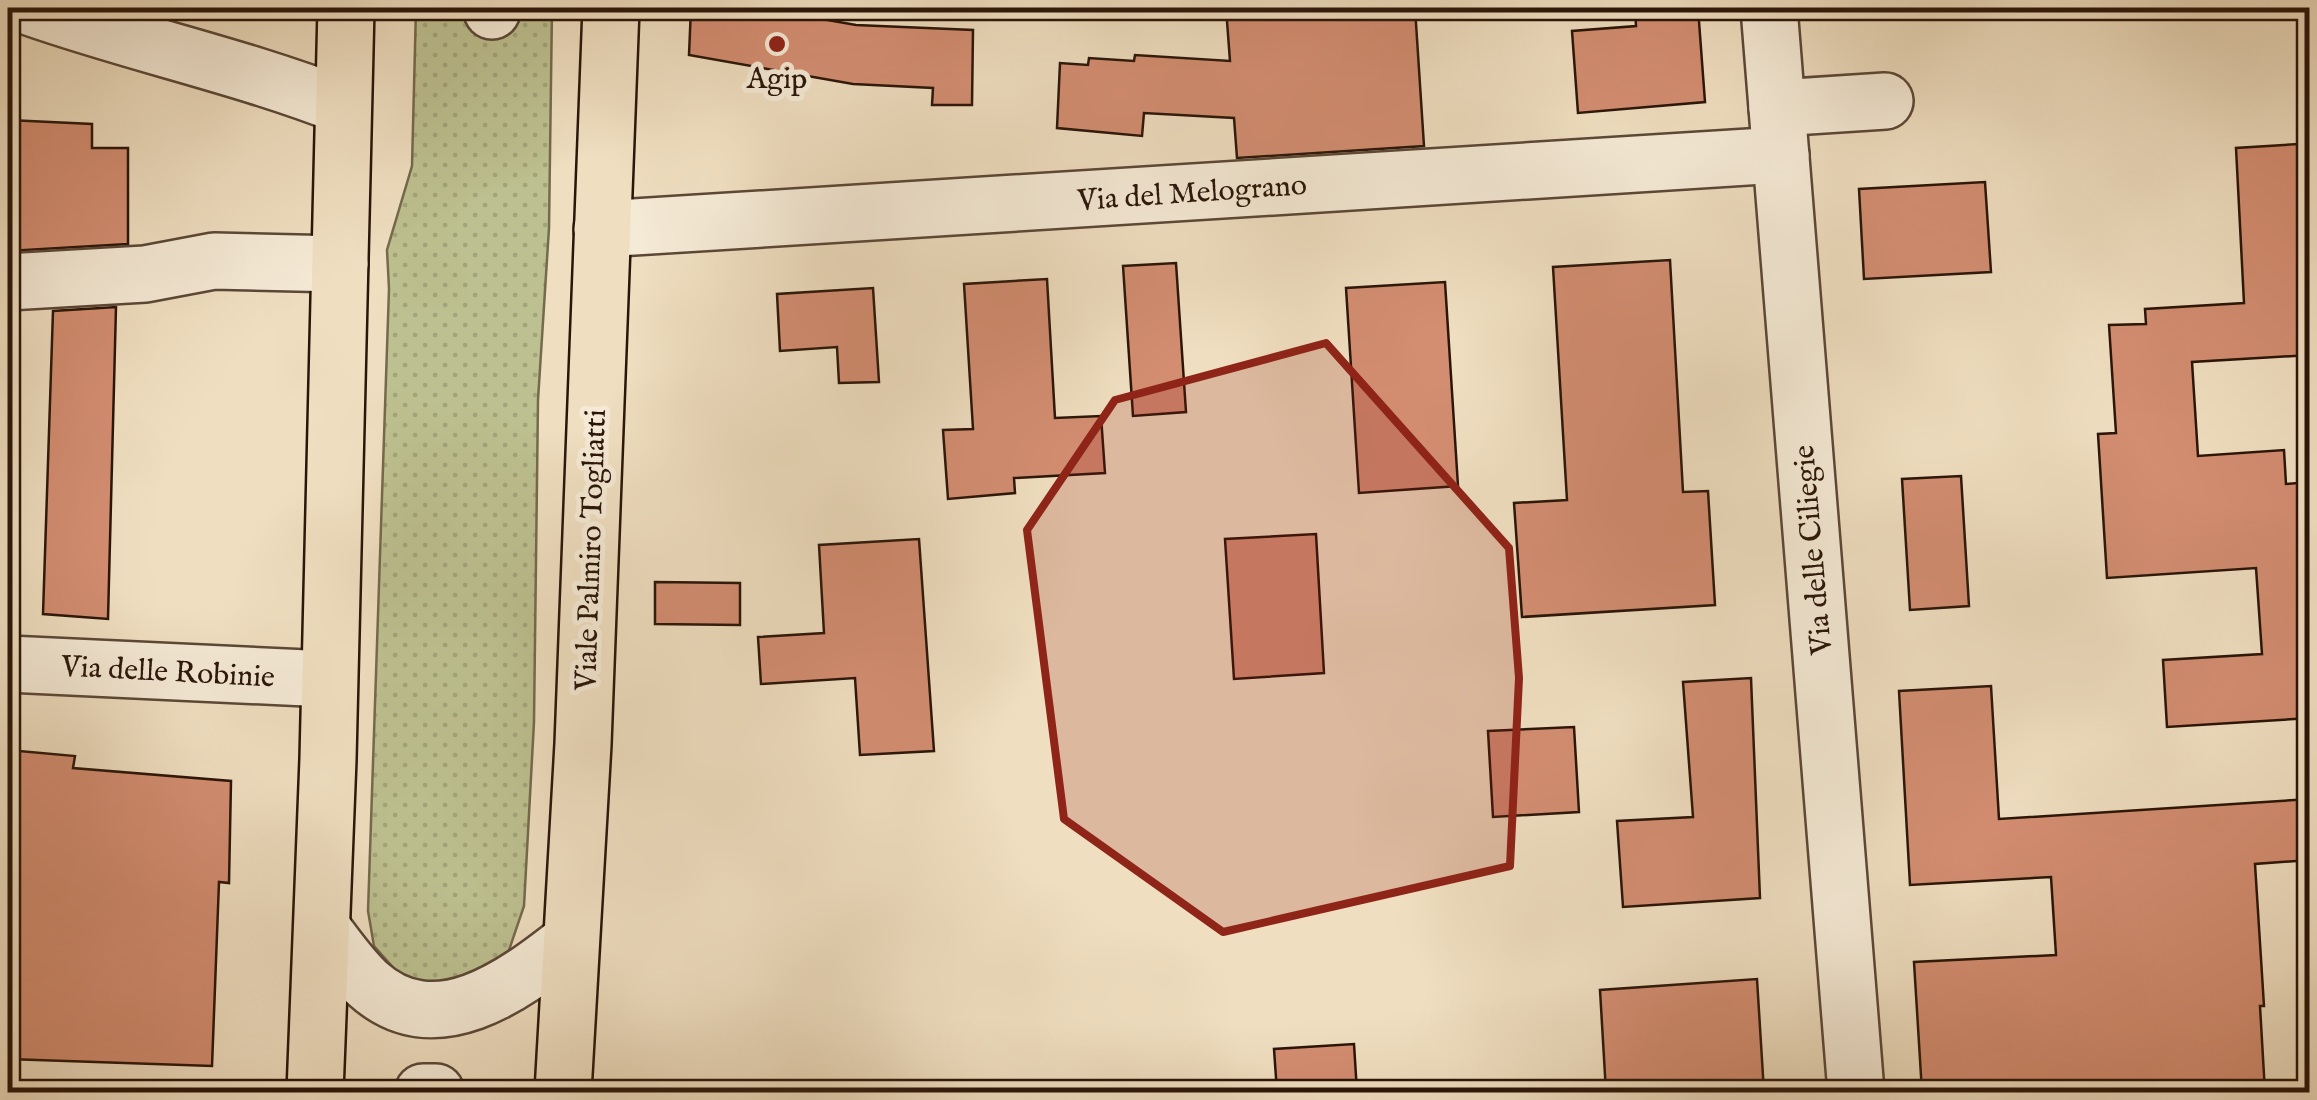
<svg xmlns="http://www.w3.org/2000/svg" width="2317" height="1100" font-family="'IM FELL English',serif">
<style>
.green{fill:url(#green-dots);stroke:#746a4c;stroke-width:2.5}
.building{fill:#d38d71;stroke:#2a1509;stroke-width:2.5}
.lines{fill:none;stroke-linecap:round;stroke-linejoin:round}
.minor-casing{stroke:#5b4737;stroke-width:60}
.major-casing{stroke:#2a1509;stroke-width:60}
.minor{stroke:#f5ead6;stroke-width:55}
.major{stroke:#efdec0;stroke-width:55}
.marked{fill:#8f2418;fill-opacity:0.2;stroke:#8f2418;stroke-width:8;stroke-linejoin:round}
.poi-dot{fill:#8f2418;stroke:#f5ead6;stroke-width:4}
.labels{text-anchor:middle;stroke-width:10;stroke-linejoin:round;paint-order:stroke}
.poi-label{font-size:30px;fill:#2a1509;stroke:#f5ead6}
.street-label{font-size:30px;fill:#2a1509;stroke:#f5ead6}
</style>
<defs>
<pattern id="green-dots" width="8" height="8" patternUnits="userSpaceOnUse" patternTransform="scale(2.5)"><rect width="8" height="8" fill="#bdc090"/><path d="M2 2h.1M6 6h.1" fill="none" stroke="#a3a47b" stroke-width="1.8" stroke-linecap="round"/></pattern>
</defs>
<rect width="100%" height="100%" fill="#efdec0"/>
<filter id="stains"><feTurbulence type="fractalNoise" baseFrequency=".002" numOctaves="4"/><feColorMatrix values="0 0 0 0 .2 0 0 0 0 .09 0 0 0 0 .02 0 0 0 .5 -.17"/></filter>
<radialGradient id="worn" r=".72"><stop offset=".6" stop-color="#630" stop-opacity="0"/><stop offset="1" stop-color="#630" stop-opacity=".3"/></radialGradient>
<polygon class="green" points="416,8 552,8 549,228 538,400 534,722 524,906 507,956 477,980 434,989 399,974 374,946 368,911 389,289 387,250 412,166"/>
<g class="building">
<polygon points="691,8 759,8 856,25 973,30 972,105 932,105 933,88 853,84 689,55"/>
<polygon points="1226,8 1415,8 1424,146 1237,158 1234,118 1144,113 1142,136 1057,128 1060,63 1088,65 1089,58 1134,61 1135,55 1230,61"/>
<polygon points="1635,8 1698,8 1705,102 1578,113 1572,31 1636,26"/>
<polygon points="8,120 92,124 92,148 128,148 128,244 8,251"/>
<polygon points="2298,144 2300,171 2310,170 2310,355 2192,362 2198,456 2284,450 2286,484 2310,482 2310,718 2167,727 2163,660 2262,654 2256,568 2107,578 2098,434 2116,433 2109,325 2146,324 2145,309 2244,303 2236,148"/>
<polygon points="1985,182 1991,272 1864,279 1859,189"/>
<polygon points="1670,260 1683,492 1708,491 1715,605 1522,617 1514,503 1567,500 1553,267"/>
<polygon points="1176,263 1186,412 1133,416 1123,266"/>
<polygon points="1047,279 1055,418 1101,416 1105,473 1014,478 1015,493 948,499 943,430 973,429 964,284"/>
<polygon points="1445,282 1458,486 1359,493 1346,288"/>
<polygon points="873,288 879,382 839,383 837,347 780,351 777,294"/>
<polygon points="116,307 108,619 43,614 53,311"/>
<polygon points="1961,476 1969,606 1910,610 1902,479"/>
<polygon points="1316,534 1324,673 1234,679 1225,539"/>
<polygon points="919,539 934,751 860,755 855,678 761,684 758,637 824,633 819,545"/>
<polygon points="655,582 740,583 740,625 655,624"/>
<polygon points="1751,678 1760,898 1623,907 1617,821 1693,817 1683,682"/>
<polygon points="1991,686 1999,819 2310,799 2310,860 2255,864 2264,1006 2260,1006 2265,1092 2067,1092 2067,1088 1922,1092 1914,962 2056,955 2051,877 1910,885 1899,691"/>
<polygon points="1574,727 1579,812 1493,817 1488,731"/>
<polygon points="8,750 75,756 73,768 231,781 229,883 219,882 212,1066 8,1059"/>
<polygon points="1757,979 1764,1092 1606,1092 1600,990"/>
<polygon points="1354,1044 1357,1092 1277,1092 1274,1049"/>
</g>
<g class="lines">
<defs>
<g id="minor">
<path d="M 32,8 C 135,44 241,66 343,106"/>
<polyline points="1769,8 1856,1092"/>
<polyline points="492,11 492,8"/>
<polyline points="1777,108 1885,101"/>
<polyline points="602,229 1781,155"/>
<polyline points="8,282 145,274 214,261 340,264"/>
<polyline points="8,664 328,679"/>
<path d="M 322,928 C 336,947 350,967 367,983 C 435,1045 514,985 570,941"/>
<polyline points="423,1092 436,1092"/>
</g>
<g id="major">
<polyline points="315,1092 328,759 346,8"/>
<polyline points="563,1092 583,744 611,8"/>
</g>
</defs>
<use href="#minor" class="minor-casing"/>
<use href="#major" class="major-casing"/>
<use href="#minor" class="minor"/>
<use href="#major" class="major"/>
</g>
<path class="marked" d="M 1326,343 L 1509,548 L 1519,678 L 1510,866 L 1223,932 L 1064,819 L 1027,530 L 1115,400 Z"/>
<circle class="poi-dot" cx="777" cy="44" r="10"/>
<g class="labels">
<g class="poi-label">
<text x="777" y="88">Agip</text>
</g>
<g class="street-label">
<text transform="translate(1192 192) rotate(-4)" y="10">Via del Melograno</text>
<text transform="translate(590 550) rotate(-88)" y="10">Viale Palmiro Togliatti</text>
<text transform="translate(1812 550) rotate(-95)" y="10">Via delle Ciliegie</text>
<text transform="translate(168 671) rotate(3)" y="10">Via delle Robinie</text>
</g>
</g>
<rect width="2317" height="1100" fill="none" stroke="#efdec0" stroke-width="40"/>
<rect x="10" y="10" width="2297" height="1080" fill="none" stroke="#2a1509" stroke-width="5"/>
<rect x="20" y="20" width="2277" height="1060" fill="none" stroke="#2a1509" stroke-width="2.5"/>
<rect width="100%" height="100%" filter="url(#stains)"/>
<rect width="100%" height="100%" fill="url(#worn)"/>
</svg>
